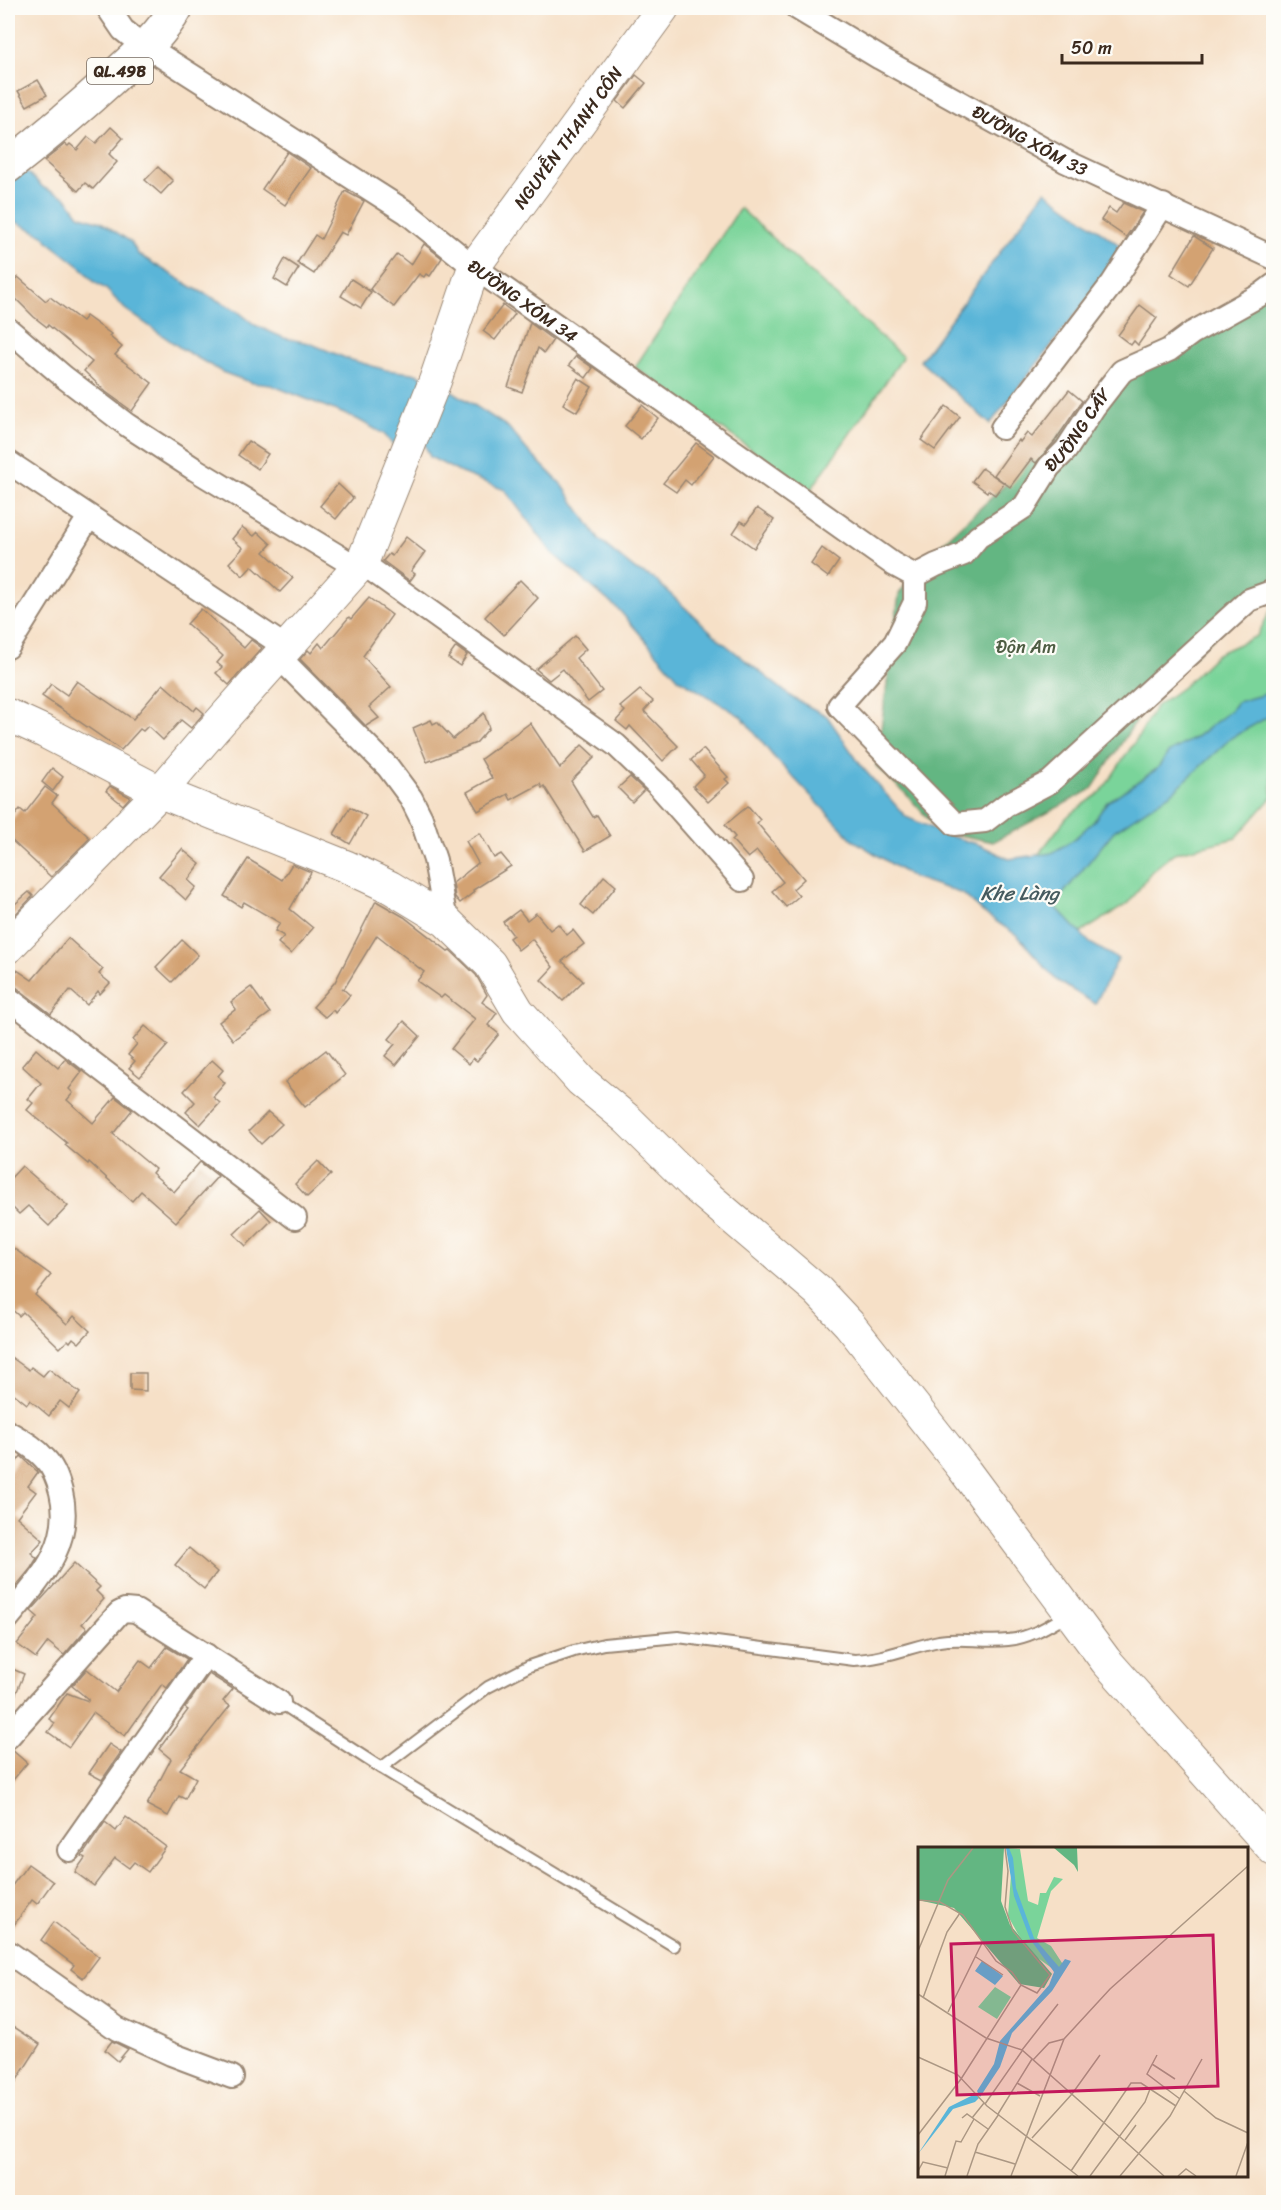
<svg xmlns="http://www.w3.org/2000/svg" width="1281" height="2210" font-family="Sriracha,sans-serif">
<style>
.green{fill:#7ad49a;stroke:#5a7f5c;stroke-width:1.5}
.forest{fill:#63b682;stroke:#4f7050;stroke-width:1.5}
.water{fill:#5ab5d8;stroke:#4a707b;stroke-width:1.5}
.building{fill:#d3a272}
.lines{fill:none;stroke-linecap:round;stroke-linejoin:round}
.lane-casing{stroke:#988572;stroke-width:14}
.street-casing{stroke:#988572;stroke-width:26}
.secondary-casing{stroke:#988572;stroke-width:34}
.primary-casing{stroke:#988572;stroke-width:36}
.lane{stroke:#fff;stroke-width:10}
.street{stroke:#fff;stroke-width:22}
.secondary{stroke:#fff;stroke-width:32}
.primary{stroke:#fff;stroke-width:33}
.labels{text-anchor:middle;stroke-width:4.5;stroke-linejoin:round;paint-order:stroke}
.shield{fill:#fdfcf7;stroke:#75695f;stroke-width:1.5}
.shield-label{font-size:16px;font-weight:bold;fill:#3b2a1e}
.street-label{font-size:18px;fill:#3b2a1e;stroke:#fdfcf7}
.park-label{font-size:18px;fill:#4e5d43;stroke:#fdfcf7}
.water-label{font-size:20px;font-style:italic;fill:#465b5f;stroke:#fdfcf7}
.inset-road{fill:none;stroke:#ab9783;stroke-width:1.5}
.view{fill:#c2185b;fill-opacity:0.15;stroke:#c2185b;stroke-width:3}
.inset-edge{fill:none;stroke:#3b2a1e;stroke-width:3}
</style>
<rect width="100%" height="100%" fill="#fdfcf7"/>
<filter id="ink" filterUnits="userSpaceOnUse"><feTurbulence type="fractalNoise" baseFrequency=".0167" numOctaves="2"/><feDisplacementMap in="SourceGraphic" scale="12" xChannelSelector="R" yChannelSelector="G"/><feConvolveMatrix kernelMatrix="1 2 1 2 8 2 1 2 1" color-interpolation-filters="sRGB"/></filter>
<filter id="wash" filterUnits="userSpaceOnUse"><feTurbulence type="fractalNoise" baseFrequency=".008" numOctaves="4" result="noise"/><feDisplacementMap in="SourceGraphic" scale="24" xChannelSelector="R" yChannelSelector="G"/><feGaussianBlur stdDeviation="1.35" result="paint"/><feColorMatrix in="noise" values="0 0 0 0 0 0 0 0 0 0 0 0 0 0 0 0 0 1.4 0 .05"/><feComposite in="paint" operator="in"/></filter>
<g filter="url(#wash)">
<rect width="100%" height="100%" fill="#f6e0c7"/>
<g class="green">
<polygon points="740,208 903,357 810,491 635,367"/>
<polygon points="1273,606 1272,797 1236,838 1174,853 1151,872 1129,903 1061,945 961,877 1038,855 1067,817 1102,791 1140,734 1155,707 1183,687 1217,654 1257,636"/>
</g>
<polygon class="forest" points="1273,275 1273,582 1153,694 1092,789 993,842 955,834 931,822 906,794 876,766 899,594 921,563 1112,386"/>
<g class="water">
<polygon points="18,170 28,173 44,188 66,197 79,215 101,222 131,242 138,254 192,287 236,310 255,325 284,338 309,343 348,359 386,370 413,373 435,381 405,460 384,434 357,419 271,385 252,383 222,372 182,349 125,309 106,289 94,282 82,268 50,243 43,235 8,218 8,179"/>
<polygon points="1045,191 1126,250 990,424 920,361"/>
<polygon points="443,385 508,427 527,450 563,486 600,541 636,570 653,578 721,641 793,698 827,716 862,767 906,817 950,836 980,845 1009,859 1052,853 1073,840 1094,821 1107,802 1157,769 1169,752 1195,738 1230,711 1237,702 1273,692 1273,714 1231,738 1173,792 1114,831 1054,905 1090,943 1118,959 1095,1004 1056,980 1018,936 985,914 963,894 912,877 853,840 772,755 742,717 679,679 619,610 552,553 505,490 461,473 430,457 421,436"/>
</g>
<g id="blocks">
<g class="building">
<polygon points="636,75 646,83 625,108 617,101"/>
<polygon points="38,80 47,95 27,106 18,91"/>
<polygon points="111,127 123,138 109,154 117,162 93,189 85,183 78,191 44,161 65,144 68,146 70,144 77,150 88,137 96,143"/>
<polygon points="287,152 311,168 285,205 262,189"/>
<polygon points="158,167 173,181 161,194 145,180"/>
<polygon points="345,191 364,201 346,235 340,232 314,274 297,263 315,235 321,239"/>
<polygon points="1123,203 1143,212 1126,237 1101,220 1109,208 1116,213"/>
<polygon points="1194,236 1213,248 1189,286 1171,274"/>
<polygon points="424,244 442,258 430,276 426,274 424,277 419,274 394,307 370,289 397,254 411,265"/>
<polygon points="285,259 299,268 287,287 274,279"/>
<polygon points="18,277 46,301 50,297 82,321 86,316 111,334 109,336 122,347 115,355 152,383 132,411 106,392 84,371 92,362 48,325 47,327 34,317 8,291 8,289"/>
<polygon points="351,279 371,292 361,308 341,296"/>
<polygon points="503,305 515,314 495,340 483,331"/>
<polygon points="1140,305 1157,318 1138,345 1134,341 1131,345 1118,335"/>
<polygon points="530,323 553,340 544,353 538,348 522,392 508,387"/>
<polygon points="576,356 593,368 586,378 569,365"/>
<polygon points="578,378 592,387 577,412 563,404"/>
<polygon points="1069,390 1082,401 1055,441 1036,463 1031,459 1010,487 994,475 1019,440 1020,442 1027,433 1032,437"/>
<polygon points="642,405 658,418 641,439 625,426"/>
<polygon points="946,406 960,417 935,450 921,440"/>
<polygon points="248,441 268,454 258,469 238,455"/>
<polygon points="696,443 714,456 691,485 685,480 676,492 663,483"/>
<polygon points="982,468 1004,483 995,495 988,490 987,492 972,481"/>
<polygon points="338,484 353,498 336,519 320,506"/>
<polygon points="757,508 774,520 754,548 733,533 741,521 746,524"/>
<polygon points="242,527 254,536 258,532 271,544 264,552 293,578 280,592 252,566 243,576 229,563 243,548 232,539"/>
<polygon points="406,537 425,552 411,571 415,574 410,581 383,561 389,554 392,556"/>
<polygon points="822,548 839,561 828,577 811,564"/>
<polygon points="520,580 538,598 504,635 485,617"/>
<polygon points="369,598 392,615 363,656 391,687 369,707 379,718 366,726 300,659 308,650 311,653 319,643 323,648 349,617 351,619"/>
<polygon points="201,609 244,648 251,640 262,648 229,685 216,673 222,667 217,663 223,656 187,624"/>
<polygon points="575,636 586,649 576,658 602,691 588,702 563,669 549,680 536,669"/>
<polygon points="456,647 467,655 460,666 448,658"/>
<polygon points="77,681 133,719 163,684 194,711 197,707 204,713 191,728 181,720 163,740 148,726 143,731 140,729 121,750 42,696 51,684 67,695"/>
<polygon points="640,690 653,701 644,711 678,746 663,761 630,726 627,730 616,721 625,711 620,707"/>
<polygon points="484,713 489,728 476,743 427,762 413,728 431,720 433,724 437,722 453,739"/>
<polygon points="530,723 560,768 582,745 595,757 571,781 593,817 597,815 610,836 585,851 544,786 542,788 540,784 511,800 508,794 478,811 467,792 492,778 481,759"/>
<polygon points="703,749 728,777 725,779 729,783 708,802 693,786 704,775 691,760"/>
<polygon points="52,768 63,777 53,791 42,782"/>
<polygon points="630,777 644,790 632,802 618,788"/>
<polygon points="110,786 130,797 123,805 106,791"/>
<polygon points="45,787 57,796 52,803 90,838 51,877 8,837 8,825 20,809 25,813"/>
<polygon points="748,806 760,820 757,823 804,879 793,889 799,896 786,907 772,891 783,882 757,851 748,858 732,840 735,837 725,825"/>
<polygon points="350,807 366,816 350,844 334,834"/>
<polygon points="480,833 494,858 501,854 511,866 473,890 474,892 460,903 455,897 453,883 478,863 466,841"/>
<polygon points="182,849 200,864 188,880 196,887 186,900 159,876"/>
<polygon points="248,859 282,880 292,864 311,872 290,909 313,928 291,954 278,943 284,936 275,931 280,923 244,902 241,907 224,896"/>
<polygon points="604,876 616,886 593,915 581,905"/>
<polygon points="29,892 33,896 8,922 8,910"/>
<polygon points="376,901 404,917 448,951 450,950 476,975 487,995 482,1002 497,1013 488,1025 499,1034 477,1061 473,1058 469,1064 451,1049 475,1019 444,995 441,998 417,981 424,972 377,935 344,989 342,988 350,995 335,1013 333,1010 325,1017 313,1007 335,982"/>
<polygon points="519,910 527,920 536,913 550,930 558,924 567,935 573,930 584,944 562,961 583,981 563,1001 541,980 553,967 532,939 518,950 509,938 513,935 503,922"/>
<polygon points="68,938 103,969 99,974 110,983 100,994 98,991 87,1005 70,990 51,1014 16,987 8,985 8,981 17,970 32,980"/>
<polygon points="182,940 198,955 172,982 156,967"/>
<polygon points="251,987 270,1013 233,1040 219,1022 236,1009 231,1002"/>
<polygon points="404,1021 420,1036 396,1065 385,1056 395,1044 389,1039"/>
<polygon points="145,1026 168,1045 140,1077 129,1068 135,1061 128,1055 137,1044 133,1040"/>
<polygon points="36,1049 58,1068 65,1059 82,1072 69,1089 73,1093 67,1100 93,1123 115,1097 132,1110 113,1134 155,1169 152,1173 174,1192 200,1162 218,1176 176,1222 141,1191 132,1201 89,1162 88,1164 65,1145 67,1143 27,1110 33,1103 28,1099 41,1083 22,1066"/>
<polygon points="326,1050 345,1075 305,1107 285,1082"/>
<polygon points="212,1060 223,1070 218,1076 225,1083 213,1097 220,1103 200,1125 186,1112 195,1102 184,1091"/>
<polygon points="268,1112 282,1124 261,1144 249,1131"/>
<polygon points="318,1161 331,1175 307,1197 295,1184"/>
<polygon points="22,1166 68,1206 49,1226 28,1206 19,1214 8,1203 8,1181"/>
<polygon points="260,1209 271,1221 246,1246 234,1234"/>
<polygon points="13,1248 51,1275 35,1295 67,1324 74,1316 90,1331 79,1343 73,1338 70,1342 68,1340 60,1348 23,1312 19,1316 8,1306 8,1256"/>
<polygon points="8,1355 29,1370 31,1367 43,1376 49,1369 80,1393 69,1408 60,1401 49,1416 30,1400 27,1404 8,1389"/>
<polygon points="130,1373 146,1373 146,1391 130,1390"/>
<polygon points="21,1456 38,1472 28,1486 36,1492 17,1517 43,1540 31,1553 37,1558 31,1568 8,1596 8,1473"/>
<polygon points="189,1548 217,1572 204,1589 175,1565"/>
<polygon points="74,1563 100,1587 96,1591 104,1599 82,1624 87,1628 64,1655 48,1642 36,1658 17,1644 38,1617 31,1611"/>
<polygon points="167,1647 187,1659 167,1688 162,1684 125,1736 93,1713 69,1747 48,1732 55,1723 49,1719 67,1693 88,1701 88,1699 72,1686 87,1669 116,1692 140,1660 151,1668"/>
<polygon points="8,1667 24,1674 8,1713"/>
<polygon points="209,1674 233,1689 223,1701 230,1706 180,1769 196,1778 185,1799 179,1796 168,1816 147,1805 171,1759 159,1749 188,1710 185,1708"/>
<polygon points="109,1744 121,1752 102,1780 89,1773"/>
<polygon points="8,1750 12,1750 27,1763 8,1786"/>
<polygon points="126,1817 166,1847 148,1872 134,1862 129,1868 115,1858 94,1886 75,1872 85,1858 82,1856 105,1822 116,1831"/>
<polygon points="28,1864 53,1882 37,1904 32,1900 8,1933 8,1891"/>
<polygon points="54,1922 99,1957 83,1978 71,1969 74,1965 41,1940"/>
<polygon points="8,2023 40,2044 8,2094"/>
<polygon points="112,2041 128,2049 118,2061 105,2050"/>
</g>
</g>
</g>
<g filter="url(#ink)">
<use href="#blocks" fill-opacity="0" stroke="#988572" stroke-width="1.5"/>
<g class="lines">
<defs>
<g id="lane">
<polyline points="279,1702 381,1768 674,1946"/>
<path d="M 381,1768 L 488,1687 L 529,1666 L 574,1651 L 604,1644 L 678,1637 L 854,1660 C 884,1659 910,1647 939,1641 C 962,1637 985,1643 1008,1640 C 1030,1638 1048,1626 1067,1615"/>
</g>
<g id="street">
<path id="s1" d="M 108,8 L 123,30 L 133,38 L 406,212 L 474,267 L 893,564 L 915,576 L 936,565 L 964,554 L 978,537 L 1024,507 L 1049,467 L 1066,450 L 1094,407 L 1122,371 L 1169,350 L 1192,333 L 1262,294 L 1274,285"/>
<path id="s2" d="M 797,8 L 880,58 L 1065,161 L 1274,258"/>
<polyline points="8,329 64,377 127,425 196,470 358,568"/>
<polyline points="1002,428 1112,284 1163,205"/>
<polyline points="8,462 287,648"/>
<polyline points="362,563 616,745 659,786 742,880"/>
<polyline points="915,576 915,602 895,643 839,706 955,824 985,821 1006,805 1050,782 1249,600 1274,591"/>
<polyline points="8,647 89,517"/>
<polyline points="279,657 388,767 411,798 421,818 435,860 446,921"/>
<polyline points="8,998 295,1218"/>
<path d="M 8,1432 C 21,1440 35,1447 45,1459 C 54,1468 58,1480 61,1492 C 74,1545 39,1580 8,1618"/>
<polyline points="8,1737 119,1613 125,1610 136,1611 279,1702"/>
<polyline points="69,1850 206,1655"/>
<polyline points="8,1952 117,2029 171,2054 232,2077"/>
</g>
<g id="secondary">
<polyline points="8,715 45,732 160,792 345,866 390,887 446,921 490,964 518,1011 581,1081 627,1119 696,1187 818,1291 849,1324 962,1467 1106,1661 1274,1850"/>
<path id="s3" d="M 8,947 L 160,792 L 213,730 L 362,563 L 435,381 L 474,267 L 663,8"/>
</g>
<path id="primary" d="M 8,166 C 44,138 77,110 111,79 C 135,57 160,37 176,8"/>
</defs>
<use href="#lane" class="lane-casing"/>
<use href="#street" class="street-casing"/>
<use href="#secondary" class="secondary-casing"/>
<use href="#primary" class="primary-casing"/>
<use href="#lane" class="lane"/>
<use href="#street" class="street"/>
<use href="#secondary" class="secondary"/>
<use href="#primary" class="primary"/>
</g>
</g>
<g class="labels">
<rect class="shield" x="87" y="58" width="66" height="26" rx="4.5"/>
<g class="shield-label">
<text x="120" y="77">QL.49B</text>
</g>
<g class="street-label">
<text dy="6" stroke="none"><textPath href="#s3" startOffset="999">NGUYỄN THANH CÔN</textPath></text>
<text dy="6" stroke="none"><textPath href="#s2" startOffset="268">ĐƯỜNG XÓM 33</textPath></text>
<text dy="6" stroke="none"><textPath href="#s1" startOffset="510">ĐƯỜNG XÓM 34</textPath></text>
<text dy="6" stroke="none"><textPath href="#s1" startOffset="1214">ĐƯỜNG CẤY</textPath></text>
</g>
<g class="park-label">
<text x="1026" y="653">Độn Am</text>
</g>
<g class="water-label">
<text x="1020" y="900">Khe Làng</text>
</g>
</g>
<g transform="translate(918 1847)">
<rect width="330" height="330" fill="#f6e0c7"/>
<path d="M 89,1 L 102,2 L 110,54 L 120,58 L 122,46 L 128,46 L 136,30 L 145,32 L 133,44 L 119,91 L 133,99 L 146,119 L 138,131 L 135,122 L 117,109 L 100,87 L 90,69 L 93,28 ZM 77,140 L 93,150 L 79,172 L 60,160 Z" fill="#7ad49a"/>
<path d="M 0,1 L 86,1 L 83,54 L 92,78 L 134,127 L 126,141 L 101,137 L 36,61 L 0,53 ZM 136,1 L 159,1 L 160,25 L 156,18 Z" fill="#63b682"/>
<path d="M 88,1 L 91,1 L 95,11 L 98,41 L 116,91 L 141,120 L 147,112 L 153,114 L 134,144 L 94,186 L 82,220 L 62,250 L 59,244 L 76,217 L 82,194 L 131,138 L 136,125 L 112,92 L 96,49 ZM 64,114 L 85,129 L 77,138 L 57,124 ZM 57,247 L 61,251 L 57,255 L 35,262 L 0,307 L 31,260 Z" fill="#5ab5d8"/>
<path class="inset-road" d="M 87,1 L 90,24 L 87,60 L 95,84 L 132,128 L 119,146 L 103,138M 0,53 L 22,55 L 45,68 L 78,114 L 94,125 L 103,138 L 43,232 L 0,288M 0,104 L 30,33 L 55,1M 58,110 L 85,128M 0,147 L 68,191 L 104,203 L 246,329M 5,151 L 29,85 L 42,66M 30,165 L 65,94M 104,203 L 140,157M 239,208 L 229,227 L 262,252M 0,210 L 40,228 L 69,259 L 160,329M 115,213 L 131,196 L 146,192M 234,217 L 257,232M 99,236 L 122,249M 266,244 L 298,271 L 330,286M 67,257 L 104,204M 80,267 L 114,212M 44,271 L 49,267 L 70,282M 54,271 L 66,256M 114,291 L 154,247 L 182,208M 207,293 L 218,278M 57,305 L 97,317M 0,324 L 5,315 L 30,321M 153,324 L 213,236 L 223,236 L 258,259M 27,329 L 38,294 L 43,295 L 56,272M 49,329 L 60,297 L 81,267M 93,329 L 146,192 L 192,142 L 330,19M 172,329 L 227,255 L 232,242M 202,329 L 252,269 L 284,212M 260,329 L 268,322 L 278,329M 318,329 L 330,295"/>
<path class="view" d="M 295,88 L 300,239 L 39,248 L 33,97 Z"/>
<rect width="330" height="330" class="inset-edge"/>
</g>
<rect width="1281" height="2210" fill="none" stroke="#fdfcf7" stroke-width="30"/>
<path d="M1062 54v9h140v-9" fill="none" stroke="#3b2a1e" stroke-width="3"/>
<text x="1071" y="54" font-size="18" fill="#3b2a1e" stroke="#fdfcf7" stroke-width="4.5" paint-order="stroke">50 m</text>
</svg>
